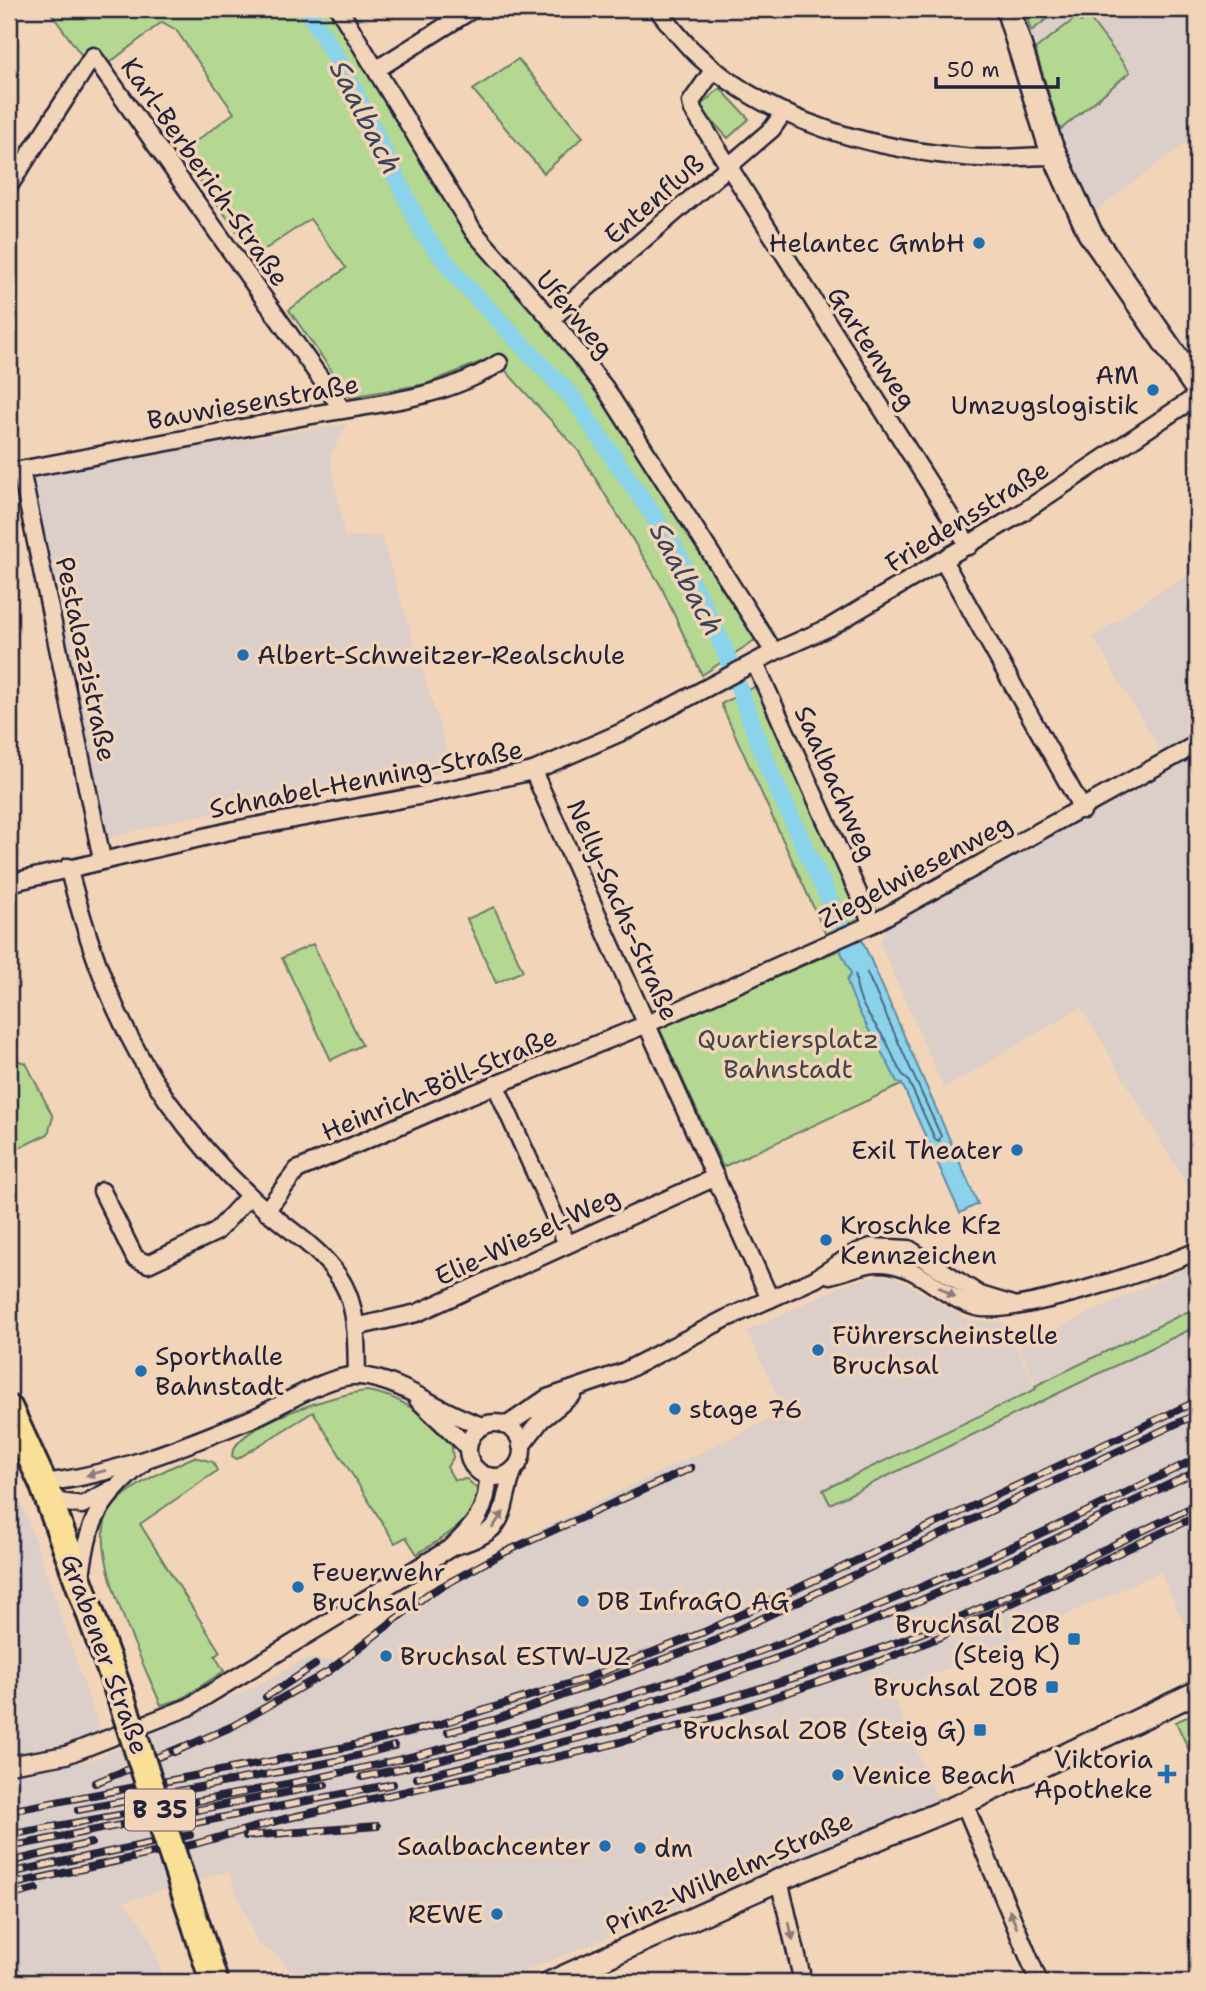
<svg xmlns="http://www.w3.org/2000/svg" width="1206" height="1991" font-family="'Shantell Sans',sans-serif">
<style>
.built{fill:#dccec8}
.green{fill:#b4d892;stroke:#6b7d66;stroke-width:2}
.water{fill:#8ad3eb;stroke:#608ca5;stroke-width:2}
.lines{fill:none;stroke-linecap:round;stroke-linejoin:round}
.shore{stroke:#4c6981;stroke-width:2}
.canal{stroke:#8ad3eb;stroke-width:18}
.minor-casing{stroke:#22223b;stroke-width:21}
.tertiary-casing{stroke:#22223b;stroke-width:26}
.secondary-casing{stroke:#22223b;stroke-width:28}
.primary-casing{stroke:#22223b;stroke-width:32}
.minor{stroke:#f2d4b8;stroke-width:16}
.tertiary{stroke:#f2d4b8;stroke-width:21}
.secondary{stroke:#f2d4b8;stroke-width:23}
.primary{stroke:#fadf96;stroke-width:26}
.rail-casing{stroke:#22223b;stroke-width:8}
.rail{stroke:#f2d4b8;stroke-width:5;stroke-dasharray:16;stroke-linecap:butt}
.primary-bridge-casing{stroke:#22223b;stroke-width:32;stroke-linecap:butt}
.primary-bridge{stroke:#fadf96;stroke-width:26}
.oneway{fill:#8a7b7a}
.poi-dot{fill:#1f6fb2;stroke:#f2d4b8;stroke-width:2.5}
.labels{text-anchor:middle;stroke-width:7;stroke-linejoin:round;paint-order:stroke}
.shield{fill:#f2d4b8;stroke:#605760;stroke-width:2}
.shield-label{font-size:24px;font-weight:bold;fill:#22223b}
.street-label{font-size:26px;fill:#22223b;stroke:#f2d4b8}
.poi-label{font-size:26px;fill:#22223b;stroke:#f2d4b8;text-anchor:start}
.park-label{font-size:26px;fill:#3f464c;stroke:#f2d4b8}
.water-label{font-size:28px;font-style:italic;fill:#37455e;stroke:#f2d4b8}
</style>
<rect width="100%" height="100%" fill="#f2d4b8"/>
<filter id="ink" filterUnits="userSpaceOnUse"><feTurbulence type="fractalNoise" baseFrequency=".0143" numOctaves="2"/><feDisplacementMap in="SourceGraphic" scale="14" xChannelSelector="R" yChannelSelector="G"/><feConvolveMatrix kernelMatrix="1 2 1 2 8 2 1 2 1" color-interpolation-filters="sRGB"/></filter>
<g filter="url(#ink)">
<g class="built">
<polygon points="1020,9 1197,9 1197,134 1093,213 1052,125"/>
<polygon points="347,424 330,456 345,537 381,536 454,772 185,818 108,838 28,473"/>
<polygon points="1197,572 1197,1202 1081,1007 944,1089 880,943 887,925 1169,765 1093,637 1164,588"/>
<polygon points="1197,1263 1197,1622 1186,1627 1160,1572 892,1694 941,1806 754,1877 499,1982 293,1982 289,1969 277,1955 258,1945 228,1871 123,1902 140,1921 152,1943 165,1982 9,1982 9,1775 93,1760 247,1690 306,1659 338,1660 428,1592 502,1548 785,1412 747,1331 844,1285 880,1275 897,1278 964,1318 975,1321 1004,1322 1036,1389 824,1490 1044,1400 1018,1346"/>
<polygon points="9,1476 24,1509 104,1742 9,1765"/>
</g>
<g class="green">
<polygon points="48,9 334,9 434,182 475,244 579,365 758,638 702,675 661,586 578,450 493,357 426,384 350,397 289,310 346,268 310,219 255,256 180,153 234,113 176,30 162,22 95,74"/>
<polygon points="1025,9 1060,9 1031,31"/>
<polygon points="1088,16 1130,72 1060,130 1035,49 1076,18 1081,22"/>
<polygon points="518,59 583,137 544,173 473,90"/>
<polygon points="720,88 749,119 728,138 699,107"/>
<polygon points="758,685 864,919 826,935 721,704"/>
<polygon points="494,907 523,971 496,983 467,919"/>
<polygon points="313,944 362,1045 331,1060 282,958"/>
<polygon points="851,945 912,1080 723,1167 659,1028"/>
<polygon points="12,1059 26,1063 53,1117 48,1134 19,1148 19,1138 9,1123 9,1060"/>
<polygon points="1197,1307 1197,1326 830,1504 823,1490 1036,1389 1035,1386"/>
<path d="M 367,1391 C 403,1396 425,1417 451,1440 L 453,1458 L 447,1467 L 454,1480 L 467,1479 L 477,1489 C 480,1521 439,1539 417,1554 L 406,1537 L 395,1543 L 313,1412 L 237,1459 L 232,1456 C 234,1424 339,1393 367,1391 Z"/>
<path d="M 194,1457 L 213,1462 L 217,1471 L 140,1524 L 220,1652 L 215,1656 L 224,1671 L 181,1699 L 161,1705 C 143,1662 95,1568 105,1522 C 112,1492 169,1468 194,1457 Z"/>
<polygon points="1197,1712 1197,1767 1176,1722"/>
</g>
<path class="water" d="M 862,940 L 978,1204 L 960,1213 L 902,1084 L 897,1082 C 881,1047 858,1018 847,981 L 851,973 L 840,950 Z"/>
<g class="lines">
<path class="shore" d="M 857,951 L 941,1136 L 939,1141 L 935,1139 L 908,1080 C 897,1071 894,1056 887,1043 C 878,1027 865,1014 859,996 C 853,979 859,975 851,955 Z"/>
<polyline class="canal" points="307,9 346,74 424,234 460,280 573,398 672,543 724,648 770,772 860,966"/>
<defs>
<g id="minor">
<polyline points="339,9 474,232 551,319 605,388 774,652"/>
<path d="M 657,9 C 668,22 679,37 691,49 C 763,120 867,148 964,157 C 994,160 1025,156 1055,156"/>
<polyline points="377,69 473,9"/>
<polyline points="714,69 691,102 693,110 969,546"/>
<polyline points="9,186 93,56 342,409"/>
<polyline points="551,319 772,129 784,112"/>
<polyline points="21,470 102,859"/>
<path d="M 9,472 C 106,454 204,435 301,417 C 369,404 440,401 499,363"/>
<polyline points="944,562 1083,810"/>
<polyline points="755,663 872,924"/>
<polyline points="533,771 770,1299"/>
<path d="M 68,867 C 90,951 117,1028 167,1100 C 191,1134 219,1167 250,1196 C 280,1226 330,1251 347,1292 C 358,1318 356,1348 357,1376"/>
<polyline points="9,883 234,830 424,795 533,771 631,728 774,652 830,627 1023,512 1197,396"/>
<polyline points="495,1084 567,1244"/>
<polyline points="102,1191 135,1258 148,1264 216,1232 249,1196"/>
<polyline points="266,1211 297,1170 463,1098 647,1024 872,924 1197,744"/>
<path d="M 830,1275 C 845,1272 861,1264 876,1263 C 917,1261 940,1297 976,1307 C 1013,1317 1160,1268 1197,1251"/>
<polyline points="355,1327 417,1313 716,1177"/>
<polyline points="418,1400 468,1447"/>
<circle cx="495" cy="1450" r="27"/>
<polyline points="506,1426 547,1398 623,1372 725,1319 815,1279 855,1253 871,1247 909,1249 980,1295 1013,1305"/>
<polyline points="521,1446 541,1420 573,1394"/>
<path d="M 43,1483 C 115,1475 185,1446 251,1419 C 280,1407 329,1373 360,1376 C 404,1380 441,1414 483,1426"/>
<polyline points="49,1490 59,1502 82,1505 112,1489"/>
<path d="M 458,1545 C 512,1529 498,1511 514,1469"/>
<path d="M 81,1576 C 89,1517 99,1501 144,1462"/>
<path d="M 9,1765 L 66,1755 L 189,1707 L 206,1696 L 452,1547 C 475,1525 488,1509 488,1476"/>
<polyline points="964,1803 1039,1982"/>
<polyline points="779,1880 803,1982"/>
</g>
<polyline id="tertiary" points="551,1982 779,1880 964,1803 1197,1692"/>
<polyline id="secondary" points="1008,9 1050,144 1090,233 1197,388"/>
<g id="primary">
<polyline points="9,1409 43,1483 120,1695"/>
<polyline points="196,1925 214,1982"/>
</g>
</defs>
<use href="#minor" class="minor-casing"/>
<use href="#tertiary" class="tertiary-casing"/>
<use href="#secondary" class="secondary-casing"/>
<use href="#primary" class="primary-casing"/>
<use href="#minor" class="minor"/>
<use href="#tertiary" class="tertiary"/>
<use href="#secondary" class="secondary"/>
<use href="#primary" class="primary"/>
<defs>
<g id="rail">
<polyline points="266,1697 315,1665"/>
<polyline points="448,1732 497,1719 714,1641 1197,1414"/>
<polyline points="174,1752 233,1726 329,1671 428,1594 503,1553 691,1468"/>
<path d="M 362,1777 C 521,1744 679,1697 830,1638 C 955,1589 1076,1529 1197,1471"/>
<path d="M 417,1778 C 592,1735 766,1695 934,1628 C 1023,1592 1110,1545 1197,1505"/>
<polyline points="95,1783 182,1747"/>
<polyline points="78,1810 337,1761 394,1746"/>
<polyline points="9,1811 346,1747 437,1725 587,1678 704,1632 1197,1401"/>
<polyline points="190,1824 393,1784"/>
<path d="M 9,1835 C 153,1808 299,1786 441,1749 C 568,1715 696,1677 819,1629 C 948,1579 1073,1519 1197,1458"/>
<polyline points="246,1836 377,1826"/>
<polyline points="9,1847 325,1785"/>
<polyline points="9,1862 91,1843"/>
<polyline points="9,1873 190,1835"/>
<polyline points="9,1885 195,1844 284,1819 605,1746 722,1715 880,1661 940,1637 1197,1516"/>
<polyline points="9,1896 36,1889"/>
</g>
</defs>
<use href="#rail" class="rail-casing"/>
<use href="#rail" class="rail"/>
<defs>
<polyline id="primary-bridge" points="120,1695 196,1925"/>
</defs>
<use href="#primary-bridge" class="primary-bridge-casing"/>
<use href="#primary-bridge" class="primary-bridge"/>
</g>
<defs><path id="oneway-solid" d="M-6-.8H1V-3.2L6.5 0L1 3.2V.8H-6Z" transform="scale(1.75)"/></defs>
<g class="oneway">
<use href="#oneway-solid" transform="translate(947 1292) rotate(33)"/>
<use href="#oneway-solid" transform="translate(96 1473) rotate(165)"/>
<use href="#oneway-solid" transform="translate(498 1520) rotate(-55)"/>
<use href="#oneway-solid" transform="translate(1013 1919) rotate(-113)"/>
<use href="#oneway-solid" transform="translate(791 1931) rotate(77)"/>
</g>
</g>
<g class="poi-dot">
<circle cx="979" cy="243" r="7"/>
<circle cx="1153" cy="390" r="7"/>
<circle cx="243" cy="655" r="7"/>
<circle cx="1017" cy="1150" r="7"/>
<circle cx="826" cy="1240" r="7"/>
<circle cx="818" cy="1350" r="7"/>
<circle cx="141" cy="1371" r="7"/>
<circle cx="675" cy="1409" r="7"/>
<circle cx="298" cy="1587" r="7"/>
<circle cx="583" cy="1601" r="7"/>
<rect x="1067" y="1632" width="14" height="14" rx="3.5"/>
<circle cx="386" cy="1656" r="7"/>
<rect x="1045" y="1680" width="14" height="14" rx="3.5"/>
<rect x="973" y="1723" width="14" height="14" rx="3.5"/>
<path d="M1163.5 1763.5h7v7h7v7h-7v7h-7v-7h-7v-7h7z"/>
<circle cx="838" cy="1775" r="7"/>
<circle cx="605" cy="1846" r="7"/>
<circle cx="640" cy="1848" r="7"/>
<circle cx="497" cy="1914" r="7"/>
</g>
<g class="labels">
<rect class="shield" x="125" y="1789.5" width="70" height="41" rx="5"/>
<g class="shield-label">
<text x="160" y="1818">B 35</text>
</g>
<g class="street-label">
<text transform="translate(205 172) rotate(55)" y="9">Karl-Berberich-Straße</text>
<text transform="translate(654 199) rotate(-41)" y="9">Entenfluß</text>
<text transform="translate(575 314) rotate(50)" y="9">Uferweg</text>
<text transform="translate(872 348) rotate(57)" y="9">Gartenweg</text>
<text transform="translate(253 402) rotate(-10)" y="9">Bauwiesenstraße</text>
<text transform="translate(967 516) rotate(-32)" y="9">Friedensstraße</text>
<text transform="translate(86 659) rotate(78)" y="9">Pestalozzistraße</text>
<text transform="translate(366 779) rotate(-11)" y="9">Schnabel-Henning-Straße</text>
<text transform="translate(836 783) rotate(66)" y="9">Saalbachweg</text>
<text transform="translate(915 871) rotate(-28)" y="9">Ziegelwiesenweg</text>
<text transform="translate(623 910) rotate(66)" y="9">Nelly-Sachs-Straße</text>
<text transform="translate(439 1084) rotate(-23)" y="9">Heinrich-Böll-Straße</text>
<text transform="translate(527 1236) rotate(-25)" y="9">Elie-Wiesel-Weg</text>
<text transform="translate(105 1654) rotate(70)" y="9">Grabener Straße</text>
<text transform="translate(729 1873) rotate(-24)" y="9">Prinz-Wilhelm-Straße</text>
</g>
<g class="poi-label">
<text x="965" y="252" text-anchor="end">Helantec GmbH</text>
<text x="1139" y="384" text-anchor="end">AM<tspan x="1139" dy="30">Umzugslogistik</tspan></text>
<text x="257" y="664">Albert-Schweitzer-Realschule</text>
<text x="1003" y="1159" text-anchor="end">Exil Theater</text>
<text x="840" y="1234">Kroschke Kfz<tspan x="840" dy="30">Kennzeichen</tspan></text>
<text x="832" y="1344">Führerscheinstelle<tspan x="832" dy="30">Bruchsal</tspan></text>
<text x="155" y="1365">Sporthalle<tspan x="155" dy="30">Bahnstadt</tspan></text>
<text x="689" y="1418">stage 76</text>
<text x="312" y="1581">Feuerwehr<tspan x="312" dy="30">Bruchsal</tspan></text>
<text x="597" y="1610">DB InfraGO AG</text>
<text x="1060" y="1633" text-anchor="end">Bruchsal ZOB<tspan x="1060" dy="30">(Steig K)</tspan></text>
<text x="400" y="1665">Bruchsal ESTW-UZ</text>
<text x="1038" y="1696" text-anchor="end">Bruchsal ZOB</text>
<text x="966" y="1739" text-anchor="end">Bruchsal ZOB (Steig G)</text>
<text x="1153" y="1768" text-anchor="end">Viktoria<tspan x="1153" dy="30">Apotheke</tspan></text>
<text x="852" y="1784">Venice Beach</text>
<text x="591" y="1855" text-anchor="end">Saalbachcenter</text>
<text x="654" y="1857">dm</text>
<text x="483" y="1923" text-anchor="end">REWE</text>
</g>
<g class="park-label">
<text x="788" y="1048">Quartiersplatz<tspan x="788" dy="30">Bahnstadt</tspan></text>
</g>
<g class="water-label">
<text transform="translate(366 117) rotate(63)" y="10">Saalbach</text>
<text transform="translate(687 579) rotate(62)" y="10">Saalbach</text>
</g>
</g>
<rect width="1206" height="1991" fill="none" stroke="#f2d4b8" stroke-width="35"/>
<rect x="18" y="18" width="1171" height="1956" fill="none" stroke="#22223b" stroke-width="2.5" filter="url(#ink)"/>
<path d="M936 77v10h122v-10" fill="none" stroke="#22223b" stroke-width="3.5"/>
<text x="947" y="77" font-size="21" fill="#22223b" stroke="#f2d4b8" stroke-width="5" paint-order="stroke">50 m</text>
</svg>
